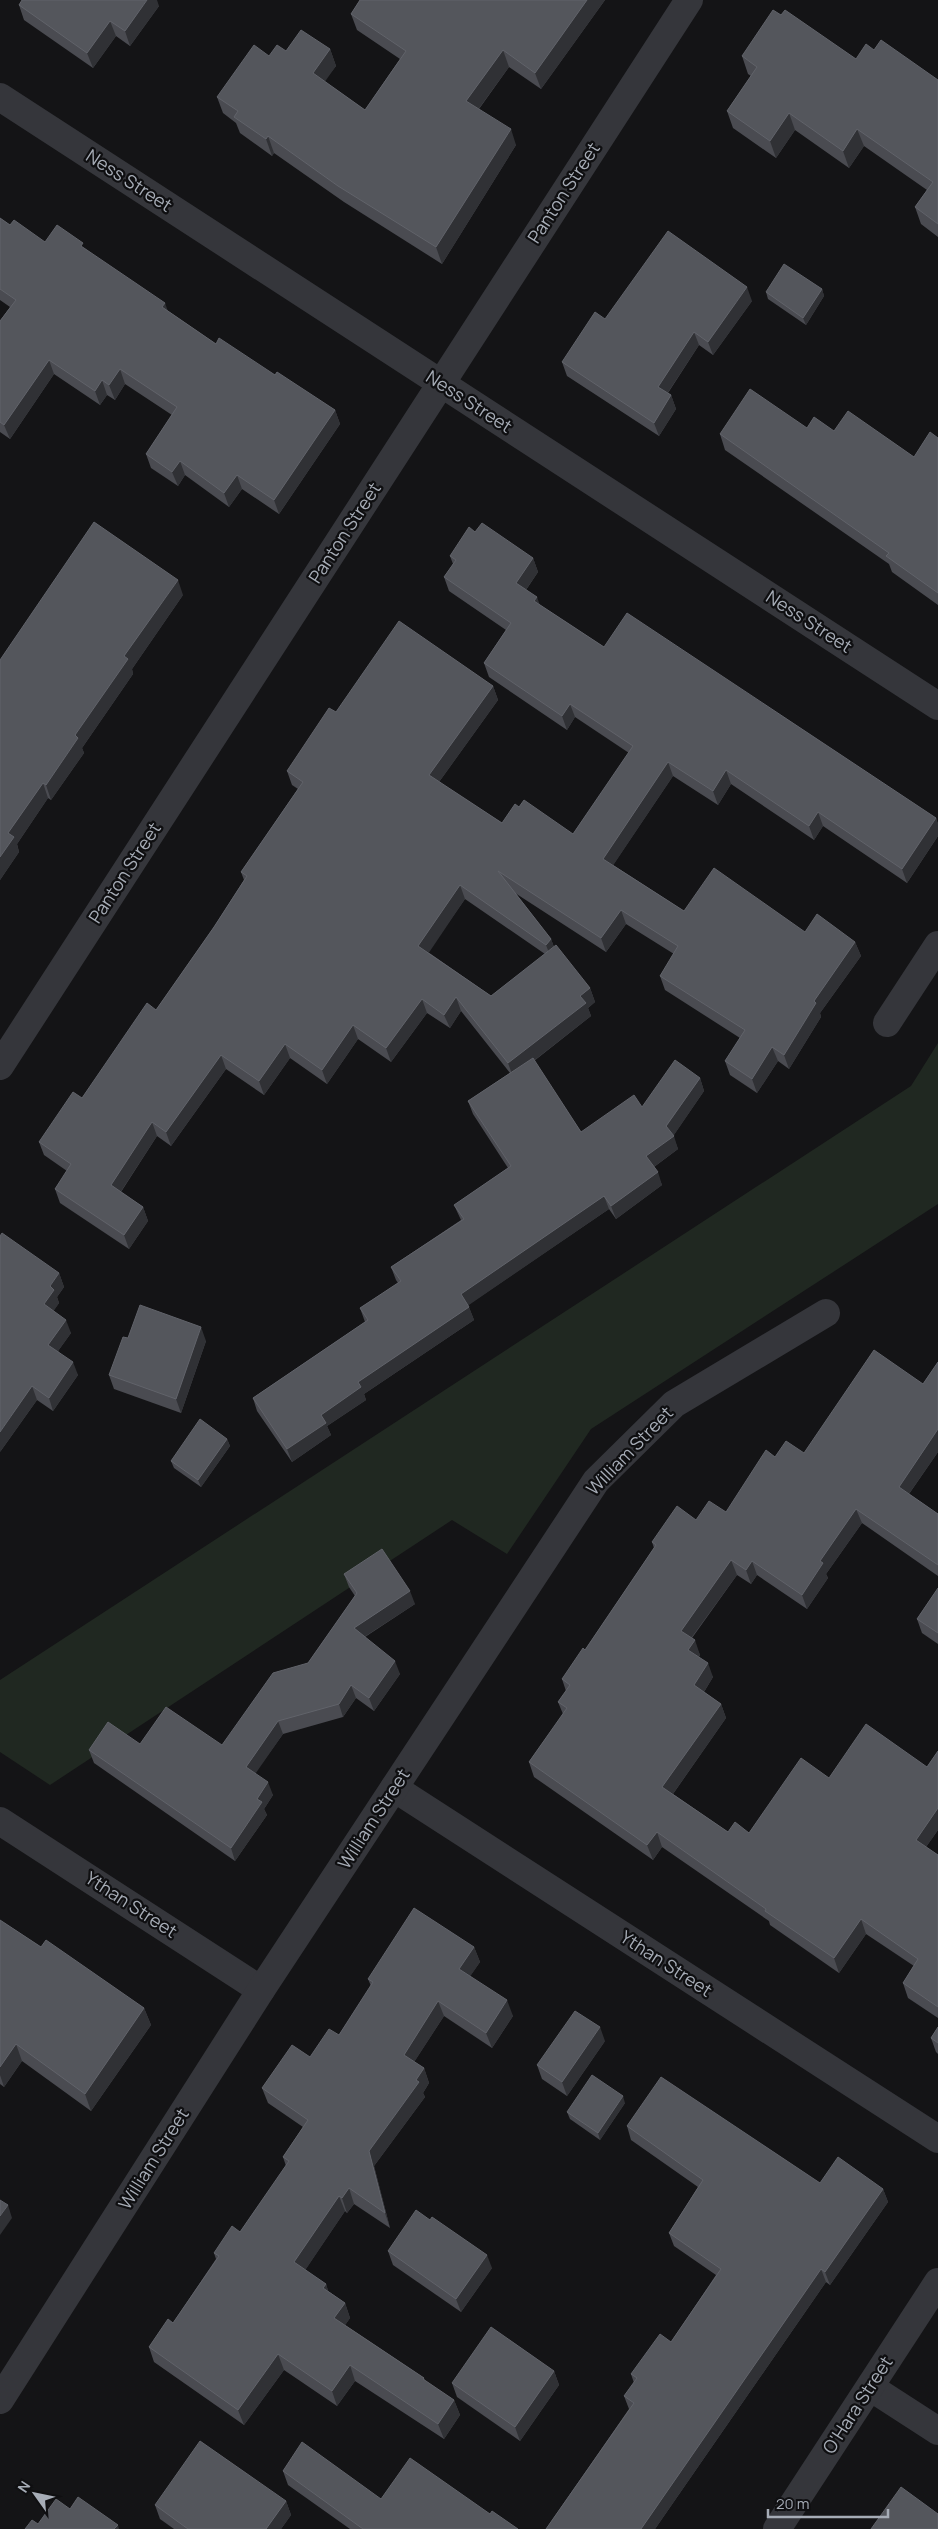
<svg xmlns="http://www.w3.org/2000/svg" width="938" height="2529" font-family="Manrope,sans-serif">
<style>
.green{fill:#202821}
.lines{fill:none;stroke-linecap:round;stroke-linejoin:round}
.minor{stroke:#35363b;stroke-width:28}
.wall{fill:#4a4b51;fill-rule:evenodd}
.shaded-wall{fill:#303135}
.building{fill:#54565c;stroke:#61636a}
.labels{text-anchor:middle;stroke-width:4.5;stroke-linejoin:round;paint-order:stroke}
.street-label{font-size:18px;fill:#a6acb6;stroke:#0f0f11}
</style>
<rect width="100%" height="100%" fill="#141416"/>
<polygon class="green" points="938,1043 938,1204 591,1429 507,1554 452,1520 50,1785 0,1752 0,1680 911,1086"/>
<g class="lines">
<g class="minor">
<polyline points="0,97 938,706"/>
<polyline points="887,1023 938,945"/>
<polyline points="0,1066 689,0"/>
<polyline points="394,1788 938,2139"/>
<polyline points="0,1821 261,1990"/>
<polyline points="870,2387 938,2431"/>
<polyline points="0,2400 261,1990 596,1481 674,1404 826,1313"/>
<polyline points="777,2529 938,2282"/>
</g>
</g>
<g class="wall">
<polygon points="360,0 605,0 541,89 509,67 479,109 516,145 442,264 344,202 274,153 272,156 240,133 236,123 223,113 217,97 269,56 286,51 330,49 336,66 324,81 365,110 400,59 357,30 351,14"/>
<polygon points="19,5 159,6 130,46 116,36 93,68 24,20"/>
<polygon points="781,15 856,59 874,50 938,80 938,237 921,224 915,207 927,190 864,146 849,168 795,130 776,158 733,128 727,111 751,76 748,74 742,56"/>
<polygon points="0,218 10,225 45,242 85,249 168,311 216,344 275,375 335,410 340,424 279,514 242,489 229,507 185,475 178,486 151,468 146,454 172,415 125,384 115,400 107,395 100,405 54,374 10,439 0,432 0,321 10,307 0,300"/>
<polygon points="822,289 824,296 806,325 768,299 766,292"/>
<polygon points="752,301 713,355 699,345 668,393 671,395 676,409 659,436 567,376 562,362 605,319"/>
<polygon points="807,428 834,431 914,457 938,438 938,605 892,572 889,564 725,450 720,434"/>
<path d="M 475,532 L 533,558 L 538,572 L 526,590 L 540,605 L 604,647 L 936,818 L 938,824 L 938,836 L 907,883 L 823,826 L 814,840 L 731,784 L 718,805 L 673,776 L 613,865 L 684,911 L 855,942 L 861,956 L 820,1013 L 821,1017 L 789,1069 L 778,1061 L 757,1093 L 730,1075 L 725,1061 L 740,1038 L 665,990 L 660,976 L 674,954 L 626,924 L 606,952 L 515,893 L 551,939 L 554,947 L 590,988 L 595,1002 L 588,1008 L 591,1016 L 534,1061 L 581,1132 L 642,1107 L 700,1078 L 704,1091 L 673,1136 L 678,1149 L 654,1167 L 662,1185 L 616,1219 L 609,1209 L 468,1305 L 474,1320 L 364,1394 L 366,1400 L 327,1426 L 331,1435 L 292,1462 L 257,1411 L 253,1398 L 365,1322 L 360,1308 L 398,1283 L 396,1280 L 391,1267 L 461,1220 L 454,1205 L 508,1168 L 473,1114 L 468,1101 L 510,1073 L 461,1011 L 450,1028 L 427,1013 L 391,1062 L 358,1039 L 327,1084 L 290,1058 L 264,1095 L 226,1069 L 171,1146 L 157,1136 L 121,1192 L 143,1207 L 148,1221 L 129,1249 L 60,1203 L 55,1189 L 67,1171 L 44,1155 L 39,1142 L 82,1098 L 156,1010 L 214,927 L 244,880 L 241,872 L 298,789 L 292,785 L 287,771 L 336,712 L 493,686 L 498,700 L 439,782 L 502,823 L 519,807 L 573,834 L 629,753 L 575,717 L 567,730 L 489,677 L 484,663 L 506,630 L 449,591 L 444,577 L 453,564 L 450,556 ZM 465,899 L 545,954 L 491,996 L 428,952 Z"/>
<polygon points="183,595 132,669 133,674 82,748 84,753 51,800 48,798 17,844 19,852 0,880 0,660"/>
<polygon points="59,1273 64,1287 57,1297 59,1303 53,1311 71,1333 58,1351 78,1375 53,1411 37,1400 0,1452"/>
<polygon points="128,1338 206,1341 181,1413 114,1389 109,1375"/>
<polygon points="938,1362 938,1452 909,1494 938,1514 938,1576 862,1523 826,1574 828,1578 807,1609 757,1575 751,1584 737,1575 692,1638 700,1655 699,1657 713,1677 704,1692 721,1704 726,1718 673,1794 728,1832 749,1833 829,1778 927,1767 938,1751 938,1830 926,1847 938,1855 938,2018 908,1998 903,1983 914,1966 866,1934 839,1973 770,1925 769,1921 662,1847 653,1860 534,1777 529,1762 563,1714 558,1702 566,1691 562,1679 585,1650 654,1548 652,1542 696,1520 726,1512 775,1457 804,1453 923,1384"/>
<polygon points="227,1439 230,1446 201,1487 174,1468 171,1461"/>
<polygon points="344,1574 415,1604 365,1637 400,1674 374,1711 356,1698 343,1717 283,1734 255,1773 273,1795 264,1809 267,1815 235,1861 94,1763 89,1750 140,1744 222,1745 308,1663 355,1596 349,1587"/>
<polygon points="938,1588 938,1644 922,1633 917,1619"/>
<polygon points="0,1920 41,1947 144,2008 151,2025 91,2111 22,2061 4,2087 0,2084"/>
<polygon points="474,1947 480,1962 470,1976 513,2016 492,2048 444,2016 414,2062 424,2068 429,2083 423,2093 425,2097 374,2166 390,2228 354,2204 347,2213 345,2211 305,2270 326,2284 328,2291 345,2303 350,2318 345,2325 424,2378 425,2381 454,2400 460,2415 444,2439 355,2381 337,2406 284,2370 244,2425 154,2362 149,2347 173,2323 216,2259 214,2253 240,2232 286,2166 283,2157 303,2127 268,2103 262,2088 310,2057 339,2035 371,1986 368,1979"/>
<polygon points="938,2027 938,2054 936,2052 931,2038"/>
<polygon points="605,2041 567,2096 542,2079 537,2065"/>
<polygon points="625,2103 600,2140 570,2119 567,2112"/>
<polygon points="627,2126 820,2183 883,2189 888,2202 830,2285 826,2282 655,2529 546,2529 629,2409 624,2396 634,2383 631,2374 671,2342 716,2275 674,2246 669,2233 698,2187 631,2140"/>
<polygon points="388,2251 492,2268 461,2312 393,2265"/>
<polygon points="554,2371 559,2385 520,2441 457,2397 452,2383"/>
<polygon points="283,2471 381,2499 490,2514 518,2529 350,2529 288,2485"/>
<polygon points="286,2501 291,2515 281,2529 174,2529 160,2519 155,2505"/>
</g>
<g class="shaded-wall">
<polygon points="147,0 157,0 159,6 130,46 125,31"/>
<polygon points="587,0 605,0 541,89 535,73"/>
<polygon points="110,21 116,36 93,68 87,53"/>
<polygon points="330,49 336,66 319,90 313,73"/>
<polygon points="503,50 509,67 472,118 466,101"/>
<polygon points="789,113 795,130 776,158 770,141"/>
<polygon points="511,129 516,145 442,264 436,247"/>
<polygon points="857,129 864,146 849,168 843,151"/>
<polygon points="268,136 274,153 272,156 266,139"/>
<polygon points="747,287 752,301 713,355 708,342"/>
<polygon points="822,289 824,296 806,325 803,318"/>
<polygon points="165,303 170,317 162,307"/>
<polygon points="694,332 699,345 663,400 658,387"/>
<polygon points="49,360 54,374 10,439 4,425"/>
<polygon points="120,369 125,384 115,400 109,385"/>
<polygon points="102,380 107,395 100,405 95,391"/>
<polygon points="671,395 676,409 659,436 654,423"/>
<polygon points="335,410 340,424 279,514 274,500"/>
<polygon points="180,461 185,475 178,486 172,472"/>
<polygon points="237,475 242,489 229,507 224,493"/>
<polygon points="533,558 538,572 521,597 516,583"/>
<polygon points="178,580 183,595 132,669 133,674 82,748 84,753 51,800 46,785 75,735 124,656"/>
<polygon points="537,597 542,611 534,601"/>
<polygon points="493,686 498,700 434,789 429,775"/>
<polygon points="570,704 575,717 567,730 562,716"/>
<polygon points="668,762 673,776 608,873 603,859"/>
<polygon points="726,770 731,784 718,805 713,791"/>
<polygon points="43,783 48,798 17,844 19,852 0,880 0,857 8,833"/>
<polygon points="818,812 823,826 814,840 809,826"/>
<polygon points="936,818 938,824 938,836 907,883 902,869"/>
<polygon points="460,885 465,899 424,960 418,946"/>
<polygon points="621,910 626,924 606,952 601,938"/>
<polygon points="551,939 556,953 551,958 546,945"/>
<polygon points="855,942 861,956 820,1013 821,1017 789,1069 784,1055 814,1001"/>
<polygon points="590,988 595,1002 588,1008 591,1016 513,1077 508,1063 580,996"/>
<polygon points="456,997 461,1011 450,1028 444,1015"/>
<polygon points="422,999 427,1013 391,1062 386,1048"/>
<polygon points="353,1025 358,1039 327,1084 322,1070"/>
<polygon points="285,1044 290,1058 264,1095 259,1081"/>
<polygon points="772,1047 778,1061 757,1093 752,1079"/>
<polygon points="221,1055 226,1069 171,1146 166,1132"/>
<polygon points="700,1078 704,1091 672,1138 674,1136 678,1149 651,1169 646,1156"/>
<polygon points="152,1122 157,1136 116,1199 111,1185"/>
<polygon points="658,1172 662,1185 616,1219 611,1206"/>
<polygon points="604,1196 609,1209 466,1307 461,1294"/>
<polygon points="143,1207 148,1221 129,1249 124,1235"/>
<polygon points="59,1273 64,1287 57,1297 59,1303 49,1318 44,1304 50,1286"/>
<polygon points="469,1307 474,1320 364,1394 366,1400 327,1426 331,1435 292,1462 287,1449 321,1415 358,1382"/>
<polygon points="66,1320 71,1333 53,1358 48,1345"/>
<polygon points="201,1327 206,1341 181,1413 176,1399"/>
<polygon points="73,1362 78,1375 53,1411 49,1398"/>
<polygon points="32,1386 37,1400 0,1452 0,1432"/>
<polygon points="938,1429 938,1452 904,1501 899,1487"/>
<polygon points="227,1439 230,1446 201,1487 198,1480"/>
<polygon points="856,1509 862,1523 826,1574 828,1578 807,1609 802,1595 820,1561"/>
<polygon points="731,1560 737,1575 686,1645 681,1631"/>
<polygon points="752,1561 757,1575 751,1584 746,1570"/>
<polygon points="410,1591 415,1604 358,1641 354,1628"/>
<polygon points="695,1640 700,1655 694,1665 688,1650"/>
<polygon points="395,1661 400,1674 374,1711 369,1698"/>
<polygon points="708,1663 713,1677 699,1700 694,1685"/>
<polygon points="351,1685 356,1698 343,1717 339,1704"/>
<polygon points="721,1704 726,1718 668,1801 662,1787"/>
<polygon points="278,1721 283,1734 251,1780 246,1767"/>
<polygon points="268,1782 273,1795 264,1809 267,1815 235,1861 231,1848 257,1799"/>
<polygon points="938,1808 938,1830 921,1854 916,1840"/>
<polygon points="657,1832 662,1847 653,1860 647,1845"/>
<polygon points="861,1919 866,1934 839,1973 834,1958"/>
<polygon points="474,1947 480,1962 465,1984 459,1969"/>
<polygon points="507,2000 513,2016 492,2048 486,2033"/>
<polygon points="438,2001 444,2016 409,2070 404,2055"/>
<polygon points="144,2008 151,2025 91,2111 85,2094"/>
<polygon points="600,2027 605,2041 567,2096 562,2082"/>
<polygon points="16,2044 22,2061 4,2087 0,2075 0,2067"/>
<polygon points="424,2068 429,2083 423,2093 425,2097 374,2166 390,2228 385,2213 369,2151"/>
<polygon points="623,2096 625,2103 600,2140 598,2133"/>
<polygon points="349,2188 354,2204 347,2213 342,2198"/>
<polygon points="883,2189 888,2202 830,2285 825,2272"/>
<polygon points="339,2196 345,2211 300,2278 294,2262"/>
<polygon points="8,2205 12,2218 0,2235 0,2216"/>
<polygon points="487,2255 492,2268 461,2312 456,2299"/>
<polygon points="821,2269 826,2282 655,2529 641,2529"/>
<polygon points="326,2284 331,2299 323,2288"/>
<polygon points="345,2303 350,2318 340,2333 334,2318"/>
<polygon points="278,2354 284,2370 244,2425 238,2410"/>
<polygon points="350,2365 355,2381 337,2406 332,2391"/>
<polygon points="554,2371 559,2385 520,2441 515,2427"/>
<polygon points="454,2400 460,2415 444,2439 438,2424"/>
<polygon points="286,2501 291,2515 281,2529 266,2529"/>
<polygon points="118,2525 119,2529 114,2529"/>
</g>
<g class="building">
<polygon points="22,0 147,0 125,31 110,21 87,53 19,5"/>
<polygon points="360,0 587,0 535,73 503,50 466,101 511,129 436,247 338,186 268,136 266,139 234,117 238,111 217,97 254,45 269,56 277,45 286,51 301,30 330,49 313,73 365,110 406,51 351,14"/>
<polygon points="773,10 781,15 785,10 856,59 866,44 874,50 881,40 938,80 938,224 915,207 933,182 857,129 843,151 789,113 770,141 727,111 757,67 742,56"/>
<polygon points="0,218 10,225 14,220 45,242 57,225 83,243 81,246 165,303 162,307 216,344 219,338 275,375 277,372 335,410 274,500 237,475 224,493 180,461 172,472 146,454 177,407 120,369 109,385 102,380 95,391 49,360 4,425 0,422 0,321 16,300 0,289"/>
<polygon points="668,231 747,287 708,342 694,332 658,387 671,395 654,423 562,362 595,312 605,319"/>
<polygon points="784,264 822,289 803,318 766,292"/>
<polygon points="750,389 807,428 814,417 834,431 848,411 914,457 930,432 938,438 938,593 886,556 889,553 720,434"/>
<polygon points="94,522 178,580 124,656 128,659 75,735 78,738 46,785 43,783 8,833 14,837 0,857 0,660"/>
<polygon points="482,523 533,558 516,583 537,597 534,601 604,647 627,613 936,818 902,869 818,812 809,826 726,770 713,791 668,762 603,859 684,911 714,868 805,932 817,914 855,942 814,1001 816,1003 784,1055 772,1047 752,1079 725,1061 745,1030 660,976 678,946 621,910 601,938 498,871 551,939 546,945 460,885 418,946 491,996 556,945 590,988 580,996 586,1003 508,1063 456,997 444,1015 422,999 386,1048 353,1025 322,1070 285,1044 259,1081 221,1055 166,1132 152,1122 111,1185 143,1207 124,1235 55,1189 71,1164 39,1142 73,1092 82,1098 147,1003 156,1010 214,927 247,876 241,872 303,782 287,771 329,708 336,712 399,621 493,686 429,775 502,823 515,804 519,807 524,800 573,834 633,746 570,704 562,716 484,663 511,623 444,577 456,560 450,556 469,527 475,532"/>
<polygon points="533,1058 581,1132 634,1095 642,1107 675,1060 700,1078 666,1126 674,1136 646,1156 658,1172 611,1206 604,1196 461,1294 469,1307 358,1382 361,1387 321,1415 326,1423 287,1449 253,1398 368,1320 360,1308 401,1281 391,1267 464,1219 454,1205 511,1166 468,1101"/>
<polygon points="2,1233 59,1273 50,1286 54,1290 44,1304 66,1320 48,1345 73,1362 49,1398 32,1386 0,1432 0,1236"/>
<polygon points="140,1305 201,1327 176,1399 109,1375 123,1337 128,1338"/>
<polygon points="874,1350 923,1384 938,1362 938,1429 899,1487 938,1514 938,1565 856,1509 820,1561 823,1563 802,1595 752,1561 746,1570 731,1560 681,1631 695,1640 688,1650 708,1663 694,1685 721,1704 662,1787 728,1832 735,1822 749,1833 801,1758 829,1778 866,1724 927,1767 938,1751 938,1808 916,1840 938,1855 938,2007 903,1983 918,1959 861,1919 834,1958 765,1911 766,1909 657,1832 647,1845 529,1762 567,1708 558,1702 570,1685 562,1679 583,1648 585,1650 656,1545 652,1542 677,1506 696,1520 709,1501 726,1512 766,1450 775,1457 786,1441 804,1453"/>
<polygon points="200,1419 227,1439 198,1480 171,1461"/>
<polygon points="382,1549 410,1591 354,1628 395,1661 369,1698 351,1685 339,1704 278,1721 246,1767 268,1782 257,1799 262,1802 231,1848 89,1750 108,1722 140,1744 166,1707 222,1745 273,1673 308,1663 357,1593 344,1574"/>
<polygon points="938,1588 938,1633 917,1619"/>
<polygon points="414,1908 474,1947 459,1969 507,2000 486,2033 438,2001 404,2055 424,2068 416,2080 419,2082 369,2151 385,2213 349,2188 342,2198 339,2196 294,2262 326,2284 323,2288 345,2303 334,2318 424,2378 423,2379 454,2400 438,2424 350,2365 332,2391 278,2354 238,2410 149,2347 168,2319 173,2323 219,2256 214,2253 232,2226 240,2232 289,2161 283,2157 308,2120 262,2088 292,2045 310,2057 329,2029 339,2035 373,1982 368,1979"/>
<polygon points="0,1920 41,1947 46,1940 144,2008 85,2094 16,2044 0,2067"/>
<polygon points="575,2011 600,2027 562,2082 537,2065"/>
<polygon points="938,2027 938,2043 931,2038"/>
<polygon points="592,2075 623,2096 598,2133 567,2112"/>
<polygon points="661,2077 820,2183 838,2157 883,2189 825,2272 821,2269 641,2529 546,2529 634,2403 624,2396 637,2378 631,2374 660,2334 671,2342 721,2269 669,2233 703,2180 627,2126"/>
<polygon points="0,2200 8,2205 0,2216"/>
<polygon points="416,2210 430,2220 432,2217 487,2255 456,2299 388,2251"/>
<polygon points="491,2327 554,2371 515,2427 452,2383"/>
<polygon points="200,2441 286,2501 266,2529 188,2529 155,2505"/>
<polygon points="302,2442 381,2499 410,2458 490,2514 492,2511 518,2529 363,2529 283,2471"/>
<polygon points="901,2487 938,2514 938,2529 871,2529"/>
<polygon points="78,2497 118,2525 114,2529 25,2529 32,2520 38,2524 56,2499 70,2509"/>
</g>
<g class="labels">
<g class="street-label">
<text transform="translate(129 181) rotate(33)" y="6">Ness Street</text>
<text transform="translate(564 193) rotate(-57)" y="6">Panton Street</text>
<text transform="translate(469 402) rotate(33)" y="6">Ness Street</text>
<text transform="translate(345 533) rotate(-57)" y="6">Panton Street</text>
<text transform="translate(809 622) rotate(33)" y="6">Ness Street</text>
<text transform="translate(125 873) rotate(-57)" y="6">Panton Street</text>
<text transform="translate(630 1451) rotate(-46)" y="6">William Street</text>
<text transform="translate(374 1819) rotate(-57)" y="6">William Street</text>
<text transform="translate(131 1905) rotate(33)" y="6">Ythan Street</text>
<text transform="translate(666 1964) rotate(33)" y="6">Ythan Street</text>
<text transform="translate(154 2159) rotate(-58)" y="6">William Street</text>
<text transform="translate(858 2405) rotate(-57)" y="6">O'Hara Street</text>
</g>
</g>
<g transform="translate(35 2494) rotate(303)" stroke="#0f0f11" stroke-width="4" paint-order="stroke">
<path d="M0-4L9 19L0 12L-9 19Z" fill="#a6acb6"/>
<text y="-8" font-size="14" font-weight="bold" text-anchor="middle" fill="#a6acb6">N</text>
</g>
<path d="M768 2509v8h120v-8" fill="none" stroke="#a6acb6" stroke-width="2.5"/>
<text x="776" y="2509" font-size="15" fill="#a6acb6" stroke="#0f0f11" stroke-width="4" paint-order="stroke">20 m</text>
</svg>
